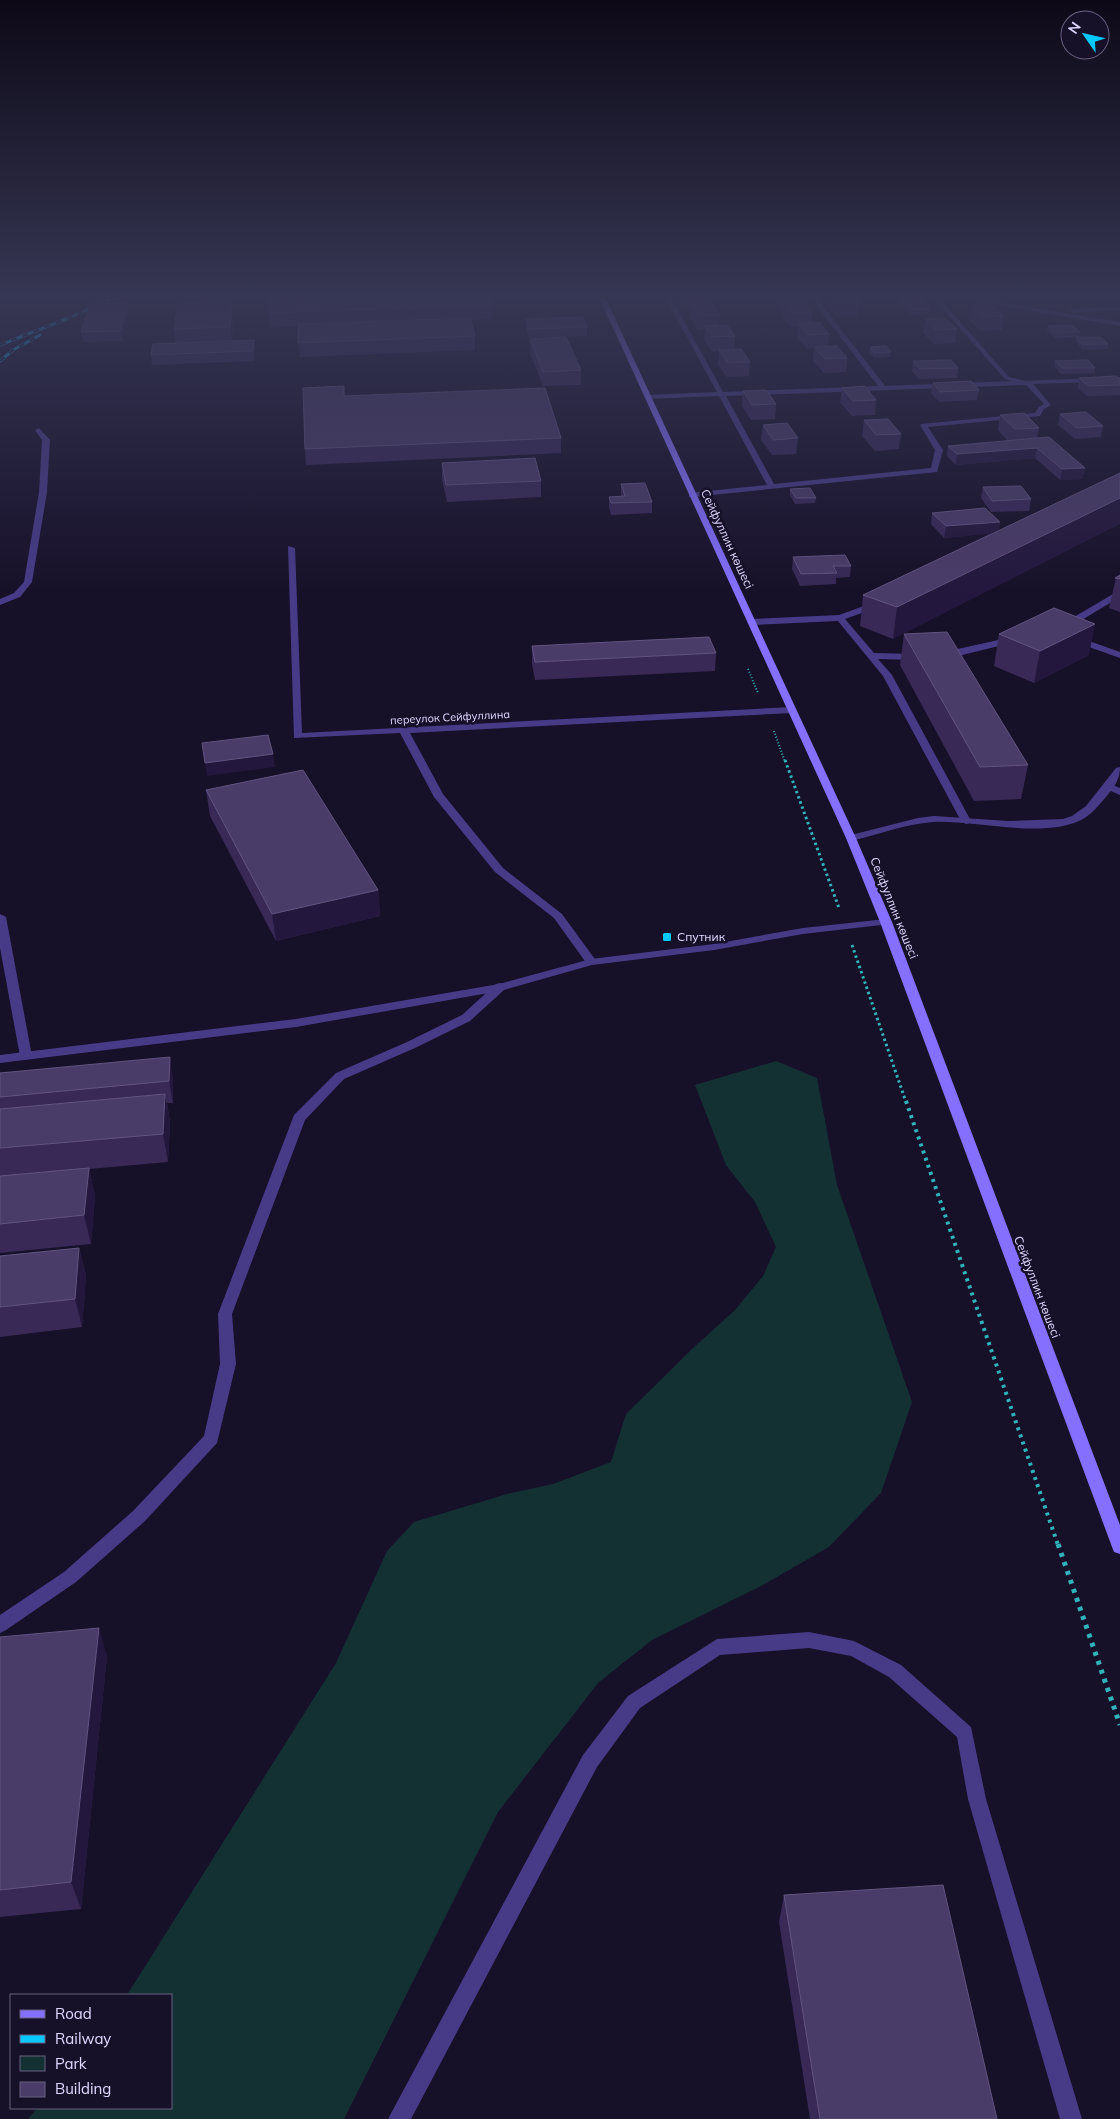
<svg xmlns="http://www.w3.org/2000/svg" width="1120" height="2119" font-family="Mulish,sans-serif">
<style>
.green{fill:#133133}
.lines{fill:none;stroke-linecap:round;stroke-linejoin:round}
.path-far3{stroke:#2fb4bc;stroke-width:2;stroke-dasharray:1 2;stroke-linecap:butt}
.path-far2{stroke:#2fb4bc;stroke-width:3;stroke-dasharray:2.5 3;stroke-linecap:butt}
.path-far1{stroke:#2fb4bc;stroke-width:4;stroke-dasharray:3 4.5;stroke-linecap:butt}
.path{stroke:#2fb4bc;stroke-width:5;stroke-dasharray:4 5.5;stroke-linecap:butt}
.service{fill:#473b88;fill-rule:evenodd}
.minor{fill:#473b88;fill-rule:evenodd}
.tertiary{fill:#473b88;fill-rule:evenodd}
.secondary{fill:#846fff;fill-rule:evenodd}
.rail-casing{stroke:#04c8ff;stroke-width:3}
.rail{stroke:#171029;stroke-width:2;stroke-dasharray:6;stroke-linecap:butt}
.wall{fill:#382957}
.shaded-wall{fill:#23173d}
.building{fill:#4a3c69;stroke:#625480}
.poi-dot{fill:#04c8ff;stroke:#171029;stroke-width:2}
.labels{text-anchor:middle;stroke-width:5;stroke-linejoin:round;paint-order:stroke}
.far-street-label{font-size:11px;fill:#e1d8ff;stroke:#171029}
.street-label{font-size:12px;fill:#e1d8ff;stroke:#171029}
.poi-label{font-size:12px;fill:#e1d8ff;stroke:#171029;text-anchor:start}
</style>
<rect width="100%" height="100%" fill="#171029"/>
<polygon class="green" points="776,1061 817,1078 837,1185 912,1402 881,1493 829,1547 761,1586 652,1640 598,1683 498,1812 344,2119 28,2119 37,2108 171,2108 171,1995 127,1995 336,1663 387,1551 414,1522 507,1494 553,1484 611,1462 626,1414 692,1349 735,1310 763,1276 776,1247 755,1202 726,1165 695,1085"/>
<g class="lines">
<g class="path-far3">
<polyline points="748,669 758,693"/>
<polyline points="774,731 785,762"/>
</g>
<g class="path-far2">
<polyline points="785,760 839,908"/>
<polyline points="852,945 906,1102"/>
</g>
<polyline class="path-far1" points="906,1101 1058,1545"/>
<polyline class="path" points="1058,1544 1120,1725"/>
<g class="service">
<polygon points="39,428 50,440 47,492 32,582 20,597 0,605 0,599 14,593 24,582 39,492 42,440 35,430"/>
<polygon points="1120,590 1120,597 1080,621 1075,626 1074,632 1068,632 1067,626 1074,617"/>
<polygon points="878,601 881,602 881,606 845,619 874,653 916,654 921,657 916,660 878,659 892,675 971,821 970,823 966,824 961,821 883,676 838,621 751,625 747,622 751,619 839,615"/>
<polygon points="1075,636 1120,652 1120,658 1072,641 1071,639"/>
<polygon points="1012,637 1015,638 1015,642 954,657 944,658 940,655 944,652"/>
<polygon points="1108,783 1120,788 1120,795 1104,788 1103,786"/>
<polygon points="0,914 6,917 32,1056 26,1060 20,1056 0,948"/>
<polygon points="500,983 504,984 506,987 504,990 470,1021 415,1048 344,1079 305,1120 232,1314 236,1364 217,1443 145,1521 76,1582 6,1630 0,1633 0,1615 64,1572 133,1511 204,1436 220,1364 218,1314 294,1115 336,1073 407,1042 462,1015 496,984"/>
<polygon points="809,1632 854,1641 901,1665 971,1727 986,1799 1082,2119 1060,2119 968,1799 957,1737 889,1677 851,1656 809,1648 720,1655 640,1708 597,1767 411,2119 388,2119 583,1755 628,1696 717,1639"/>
</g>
<g class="minor">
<path d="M 665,297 L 671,297 L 723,392 L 878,386 L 810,297 L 816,297 L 885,386 L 1012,381 L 1005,379 L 932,297 L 938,297 L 1009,377 L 1026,381 L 1120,377 L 1120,381 L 1033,384 L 1051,405 L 1044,409 L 1040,416 L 928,427 L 943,450 L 937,472 L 692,497 L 689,497 L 689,493 L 767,485 L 719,396 L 647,399 L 644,397 L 647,395 L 717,392 ZM 1026,385 L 1044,404 L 1039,407 L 1035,413 L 921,424 L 920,425 L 935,450 L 931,468 L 774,484 L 726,396 Z"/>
<polygon points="950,297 962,297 1120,322 1120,326"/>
<polygon points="1120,306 1120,310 1073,313 1070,311 1073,309"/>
<polygon points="288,546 295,548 302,733 791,707 796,710 791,713 410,733 443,794 503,868 562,914 597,962 595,964 587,964 554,918 495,872 434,797 400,733 294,738"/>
<path d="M 1120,767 C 1120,780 1114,787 1106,797 C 1099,805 1091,815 1081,820 C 1043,839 974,820 933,822 C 905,824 877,835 851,841 L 846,838 L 847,836 L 918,818 L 934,816 L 1008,821 L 1063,819 L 1072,816 L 1086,806 L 1116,768 Z"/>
</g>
<polygon class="tertiary" points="886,919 890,920 892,922 890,924 803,934 714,950 592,965 500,991 296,1027 0,1063 0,1055 296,1019 499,984 591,959 714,944 803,928"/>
<polygon class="secondary" points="599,297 605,297 856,838 892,922 1120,1525 1120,1554 1114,1552 1112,1547 880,922 846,838"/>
<defs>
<g id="rail">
<polyline points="0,345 71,317 115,297"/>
<polyline points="0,361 13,350 40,335"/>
</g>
</defs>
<use href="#rail" class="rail-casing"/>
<use href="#rail" class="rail"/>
</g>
<g class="wall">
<polygon points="681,297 709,297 708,304 720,315 719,325 735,336 734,350 750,362 749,376 727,377 718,365 719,351 712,352 704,340 705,329 698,330 691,319 691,310 688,310 681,299"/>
<polygon points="770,297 799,297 798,302 812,312 812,323 829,334 828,346 847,358 846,372 824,373 813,361 814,348 807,349 797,337 798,327 791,327 782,316 782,306 778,307"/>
<polygon points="829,297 854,297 859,302 858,316 838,317 828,306"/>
<polygon points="1066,297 1093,297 1092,298 1068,298"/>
<polygon points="900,300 931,309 930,314 910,315 899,304"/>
<polygon points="232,302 234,315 232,341 176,343 174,329"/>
<polygon points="492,305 492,319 471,320 475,336 475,350 300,357 298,343 298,326 270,327 269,313"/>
<polygon points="971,306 1004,316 1002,330 981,331 969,320"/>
<polygon points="129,312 122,341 83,342 81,332"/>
<polygon points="526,319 587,327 587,336 529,338 526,328"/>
<polygon points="925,319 957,329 955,343 934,344 923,333"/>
<polygon points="1048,326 1080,332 1079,337 1055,338 1047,330"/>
<polygon points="1076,337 1108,344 1108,349 1083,350 1076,342"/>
<polygon points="530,339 581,370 581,385 543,386 530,353"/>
<polygon points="254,340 255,350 254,361 152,365 151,355"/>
<polygon points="870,347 891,352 890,357 874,358 869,352"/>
<polygon points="913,361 958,368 957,378 919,379 912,371"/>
<polygon points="1055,361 1095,368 1094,373 1061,374 1054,366"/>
<polygon points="1079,378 1120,379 1120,395 1087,396 1078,388"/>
<polygon points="933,383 979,390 977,400 939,402 931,393"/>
<polygon points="842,388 876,400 875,415 852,416 840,402"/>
<polygon points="743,391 776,404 775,419 751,420 742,406"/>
<polygon points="344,396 561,438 561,453 306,465 305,449"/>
<polygon points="1060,414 1103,426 1101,437 1075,439 1058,425"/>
<polygon points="1000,415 1039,428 1037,438 1085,468 1082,479 1060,480 1035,458 956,465 947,456 948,446 1008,441 998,430"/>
<polygon points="864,420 901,434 899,449 875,451 862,436"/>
<polygon points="763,425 798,438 796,454 772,455 761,440"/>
<polygon points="442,463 541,481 541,497 447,502 442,479"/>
<polygon points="621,484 652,502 652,513 611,515 609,508 609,497 621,496"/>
<polygon points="983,487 1031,499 1029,511 991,512 981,498"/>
<polygon points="790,489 816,498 815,503 795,504 790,495"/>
<polygon points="932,513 1000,522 998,531 893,639 860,626 863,595 992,533 944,538 931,524"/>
<polygon points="793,557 851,566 850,577 836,578 836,584 800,586 792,569"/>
<polygon points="1120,575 1120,612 1109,608 1116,578"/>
<polygon points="904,634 1028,765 1021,799 974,801 900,665"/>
<polygon points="999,634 1089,655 1034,683 994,666"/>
<polygon points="532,646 716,653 715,671 535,680 532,664"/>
<polygon points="206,790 378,890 380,916 276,941 210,816"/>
<polygon points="0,1073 173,1078 173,1103 167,1103 170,1122 168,1162 89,1169 95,1196 91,1244 0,1253"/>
<polygon points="79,1248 86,1276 82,1327 0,1337 0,1256"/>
<polygon points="0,1637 107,1656 81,1909 0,1917"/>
<polygon points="784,1895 997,2119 810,2119 779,1922"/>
</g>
<g class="shaded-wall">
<polygon points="232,302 234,315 232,341 230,327"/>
<polygon points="128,303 129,312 122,341 120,331"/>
<polygon points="254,340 255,350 254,361 253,351"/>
<polygon points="1037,448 1035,458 956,465 957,454"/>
<polygon points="1085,468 1082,479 1060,480 1062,469"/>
<polygon points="1120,498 1120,524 893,639 897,607"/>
<polygon points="1000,522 998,533 944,538 946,526"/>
<polygon points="1095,624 1089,655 1034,683 1040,651"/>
<polygon points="273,754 275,767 207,776 205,763"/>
<polygon points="378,890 380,916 276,941 272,914"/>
<polygon points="170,1057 173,1078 173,1103 169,1081"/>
<polygon points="165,1094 170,1122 168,1162 163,1134"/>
<polygon points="89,1168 95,1196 91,1244 84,1215"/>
<polygon points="79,1248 86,1276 82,1327 75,1299"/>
<polygon points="99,1628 107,1656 81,1909 71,1882"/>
</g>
<g class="building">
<polygon points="357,297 490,297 492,305 269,313 270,300"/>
<polygon points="833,297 854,297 859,302 839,303"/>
<polygon points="920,299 931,309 910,310 900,300"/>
<polygon points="232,302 230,327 174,329 178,304"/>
<polygon points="783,302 803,302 812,312 792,313"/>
<polygon points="128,303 120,331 81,332 90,304"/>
<polygon points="712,304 720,315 699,316 691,305"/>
<polygon points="992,305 1004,316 983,317 971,306"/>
<polygon points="583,317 587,327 529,329 526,319"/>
<polygon points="470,318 475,336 298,343 298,324"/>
<polygon points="945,318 957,329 936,330 925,319"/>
<polygon points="819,322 829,334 808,335 798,323"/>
<polygon points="727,325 735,336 713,337 705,326"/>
<polygon points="1072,325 1080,332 1056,333 1048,326"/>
<polygon points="566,337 581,370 543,372 530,339"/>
<polygon points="1076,337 1101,337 1108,344 1083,345"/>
<polygon points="254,340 253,351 151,355 153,344"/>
<polygon points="837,346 847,358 825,359 815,347"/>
<polygon points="886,346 891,352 874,353 870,347"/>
<polygon points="741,349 750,362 728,363 719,350"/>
<polygon points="951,360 958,368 920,369 913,361"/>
<polygon points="1088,360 1095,368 1062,368 1055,361"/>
<polygon points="1116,376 1120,379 1120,385 1088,386 1079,378"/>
<polygon points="971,381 979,390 940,392 933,383"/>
<polygon points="344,386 344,396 545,388 561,438 305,449 303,388"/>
<polygon points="865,386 876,400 853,401 842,388"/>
<polygon points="766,390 776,404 752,405 743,391"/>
<polygon points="1086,412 1103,426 1077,428 1060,414"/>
<polygon points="1024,413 1039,428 1015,429 1000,415"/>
<polygon points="888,419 901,434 876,435 864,420"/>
<polygon points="787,423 798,438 773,440 763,425"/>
<polygon points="1049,437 1085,468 1062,469 1037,448 957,454 948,446"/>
<polygon points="535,458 541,481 446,485 442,463"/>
<polygon points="1120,473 1120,498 897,607 863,595"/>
<polygon points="645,483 652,502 611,503 609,497 625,496 621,484"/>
<polygon points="1021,486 1031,499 992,501 983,487"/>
<polygon points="810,488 816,498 796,498 790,489"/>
<polygon points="985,508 1000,522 946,526 932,513"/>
<polygon points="845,555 851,566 833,566 837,573 801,574 793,557"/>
<polygon points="1120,575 1120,579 1115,578"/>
<polygon points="1054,608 1095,624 1040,651 999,634"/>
<polygon points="947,632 1028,765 980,767 904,634"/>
<polygon points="709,637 716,653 535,662 532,646"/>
<polygon points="268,735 273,754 205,763 202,743"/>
<polygon points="303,770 378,890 272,914 206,790"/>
<polygon points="170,1057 169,1081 0,1097 0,1073"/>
<polygon points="165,1094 163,1134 0,1148 0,1109"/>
<polygon points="89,1168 84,1215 0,1224 0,1176"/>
<polygon points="79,1248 75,1299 0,1307 0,1256"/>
<polygon points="99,1628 71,1882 0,1890 0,1637"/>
<polygon points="943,1885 997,2119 820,2119 784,1895"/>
</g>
<linearGradient id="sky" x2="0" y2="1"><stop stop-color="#0d0917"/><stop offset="0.5" stop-color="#363754"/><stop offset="1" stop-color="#363754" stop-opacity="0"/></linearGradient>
<rect width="1120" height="593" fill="url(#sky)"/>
<rect class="poi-dot" x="662" y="932" width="10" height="10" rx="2.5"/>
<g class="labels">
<g class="far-street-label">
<text transform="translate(450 717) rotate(-3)" y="4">переулок Сейфуллина</text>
</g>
<g class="street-label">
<text transform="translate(727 539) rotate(65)" y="4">Сейфуллин көшесі</text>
<text transform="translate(894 908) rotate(68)" y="4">Сейфуллин көшесі</text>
<text transform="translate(1037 1287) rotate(69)" y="4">Сейфуллин көшесі</text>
</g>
<g class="poi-label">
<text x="677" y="941">Спутник</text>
</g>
</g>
<rect x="10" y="1994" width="162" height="115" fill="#171029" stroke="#68607f"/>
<rect x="20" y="2010" width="25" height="8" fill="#846fff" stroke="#68607f"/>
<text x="55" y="2019" font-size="15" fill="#e1d8ff">Road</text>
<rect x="20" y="2035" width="25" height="8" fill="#04c8ff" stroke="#68607f"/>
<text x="55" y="2044" font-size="15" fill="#e1d8ff">Railway</text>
<rect x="20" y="2056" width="25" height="15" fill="#133133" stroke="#68607f"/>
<text x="55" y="2069" font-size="15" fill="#e1d8ff">Park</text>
<rect x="20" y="2082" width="25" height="15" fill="#4a3c69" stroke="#68607f"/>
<text x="55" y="2094" font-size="15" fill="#e1d8ff">Building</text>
<g transform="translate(1085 35) rotate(304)"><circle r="24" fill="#171029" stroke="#68607f"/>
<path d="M0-4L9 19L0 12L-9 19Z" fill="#04c8ff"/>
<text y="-8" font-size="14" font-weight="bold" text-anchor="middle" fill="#e1d8ff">N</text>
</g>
</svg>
